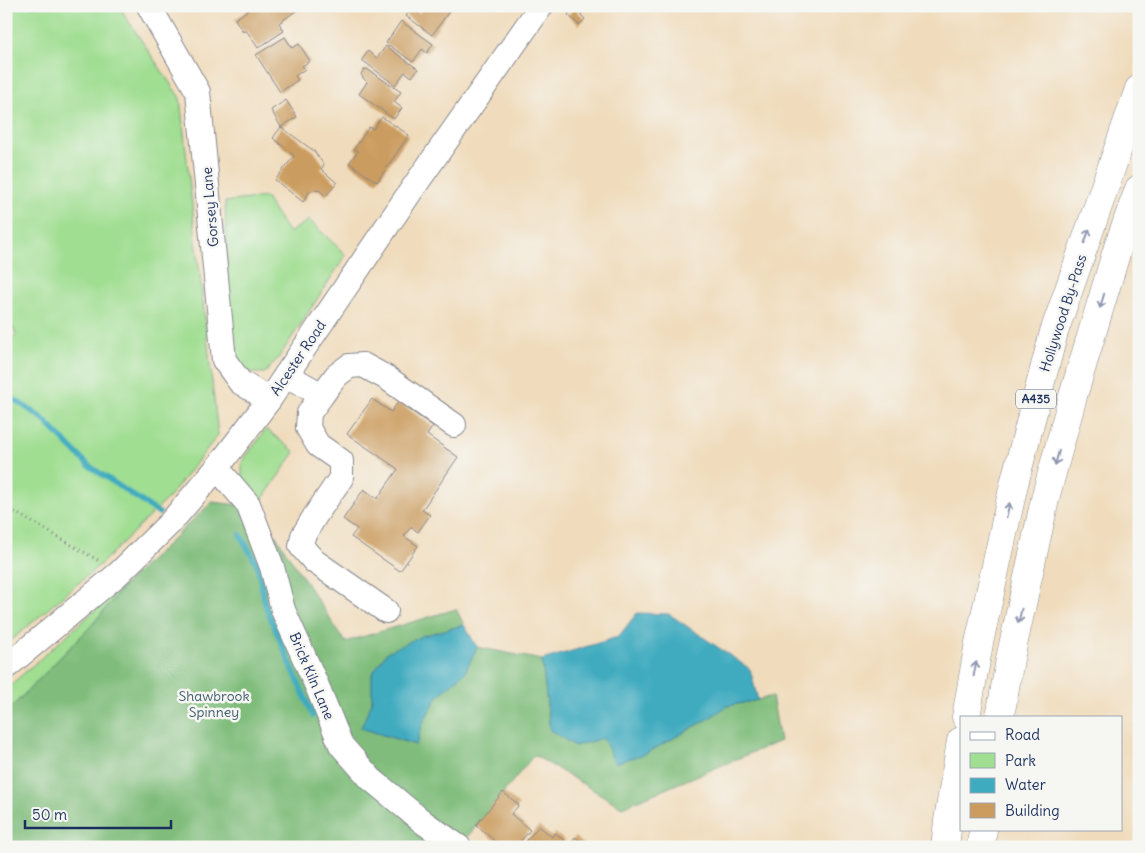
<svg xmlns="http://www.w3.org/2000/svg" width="1145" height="853" font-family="Delius,sans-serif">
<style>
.green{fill:#a0de92;stroke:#5e8678}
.forest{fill:#80bd7c;stroke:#4e766d}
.water{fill:#3fabbf;stroke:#2d6d8e}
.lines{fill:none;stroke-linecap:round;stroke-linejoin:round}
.stream{stroke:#3fabbf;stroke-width:5.5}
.building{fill:#cb9c5e}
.minor-casing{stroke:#86868d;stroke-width:26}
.highway-casing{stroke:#86868d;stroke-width:29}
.path{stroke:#86868d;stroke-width:3;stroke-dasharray:1 4;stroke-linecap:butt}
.minor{stroke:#fff;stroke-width:24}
.highway{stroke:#fff;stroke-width:28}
.oneway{stroke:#8d97ae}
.labels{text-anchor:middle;stroke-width:5;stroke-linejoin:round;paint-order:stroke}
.shield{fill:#f6f6f2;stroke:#5d6b8a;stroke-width:1}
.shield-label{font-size:12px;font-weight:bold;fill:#1b2f5e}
.street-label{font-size:14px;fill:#1b2f5e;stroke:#f6f6f2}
.park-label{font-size:14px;fill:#3c5b6b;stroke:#f6f6f2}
</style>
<rect width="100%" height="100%" fill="#f6f6f2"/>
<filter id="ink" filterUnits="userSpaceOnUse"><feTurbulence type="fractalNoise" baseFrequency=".02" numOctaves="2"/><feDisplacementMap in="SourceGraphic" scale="10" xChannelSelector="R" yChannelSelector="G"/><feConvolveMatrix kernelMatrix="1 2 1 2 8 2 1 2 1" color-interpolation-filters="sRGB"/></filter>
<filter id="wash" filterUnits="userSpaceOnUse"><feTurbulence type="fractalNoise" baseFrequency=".0096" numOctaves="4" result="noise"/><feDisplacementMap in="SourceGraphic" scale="20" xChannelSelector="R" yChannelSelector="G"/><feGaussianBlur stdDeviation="1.12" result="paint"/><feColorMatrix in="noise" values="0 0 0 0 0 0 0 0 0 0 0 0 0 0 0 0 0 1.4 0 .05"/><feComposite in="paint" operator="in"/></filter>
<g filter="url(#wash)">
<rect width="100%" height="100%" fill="#f0dcbc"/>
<g class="green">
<polygon points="6,6 120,6 125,16 180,98 218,435 171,495 102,563 6,645 6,344 16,334 6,313"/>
<polygon points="265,197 289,233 309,220 346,255 279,357 265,373 251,373 239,367 230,348 225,202"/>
<polygon points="266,429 295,452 257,507 242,478 242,462"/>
<polygon points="127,582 92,625 6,713 6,689"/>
</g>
<polygon class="forest" points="212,502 257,507 345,642 456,609 464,625 422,636 372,674 372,702 361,728 415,745 423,722 438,696 465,672 477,647 542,660 550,730 575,746 603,737 645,754 708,719 727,706 758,700 772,696 780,741 622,807 534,755 459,847 6,847 6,713 92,625 127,582"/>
<g class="water">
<polygon points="637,613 669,614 750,669 758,700 727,706 708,719 645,754 615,763 603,738 575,746 550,730 542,660 618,637"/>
<polygon points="464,625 477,647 465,672 438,696 423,722 416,745 361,728 372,702 372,674 387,652 422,636"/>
</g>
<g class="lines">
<g class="stream">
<polyline points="6,394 42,418 88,465 159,513"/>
<polyline points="240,535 257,564 266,608 313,716"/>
</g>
</g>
<g id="blocks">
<g class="building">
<polygon points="254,6 303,6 279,23 284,31 258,48 246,30 243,32 235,19"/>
<polygon points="424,6 453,6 432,35 406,16 412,8 419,13"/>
<polygon points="574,8 585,19 579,25 568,15"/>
<polygon points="401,21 433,44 427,53 422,49 413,62 386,43"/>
<polygon points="285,37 292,48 299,44 310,61 302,66 305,69 295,76 298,80 280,92 256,55"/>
<polygon points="386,46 418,69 412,77 405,72 395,85 362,60 368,51 377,58"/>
<polygon points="367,69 401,92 394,102 402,108 394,119 359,94 367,82 363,78 361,74 364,70"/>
<polygon points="286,100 297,117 281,127 271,110"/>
<polygon points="382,117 409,135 377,182 349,163 358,151 354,149 369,127 373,129"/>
<polygon points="281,127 314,151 324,165 321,169 337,183 326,196 319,190 310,191 303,202 275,180 294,156 273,138"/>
<polygon points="372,399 391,412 398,402 433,426 427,435 458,457 422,510 430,515 418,532 411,527 404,536 418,546 400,571 351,537 357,529 343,519 364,489 377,499 398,469 347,434"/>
<polygon points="503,792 519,805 511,814 530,830 516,847 502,847 476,825"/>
<polygon points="539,826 552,837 555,833 565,841 560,847 521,847"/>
<polygon points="575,837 587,847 568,847"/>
</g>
</g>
</g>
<g filter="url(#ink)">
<use href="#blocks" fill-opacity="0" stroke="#86868d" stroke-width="1"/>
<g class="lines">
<defs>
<g id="minor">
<polyline points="149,6 198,92 224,360 240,382 269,400"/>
<polyline points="286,375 322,395 309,413 308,428 318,445 341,461 341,478 315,516 303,536 301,546 314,561 386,611"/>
<polyline points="322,395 336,376 349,366 363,365 387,378 454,425"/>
<polyline points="217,468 248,504 272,567 283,610 317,686 341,745 371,779 423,822 459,847"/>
<polyline points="6,667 118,574 170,523 217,468 269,400 413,188 541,6"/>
</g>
<g id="highway">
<polyline points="966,717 979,643 1014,484 1054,332 1139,89"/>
<polyline points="1000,717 1010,659 1046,495 1073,396 1118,247 1139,189"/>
<polyline points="945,847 948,821 961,741"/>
<polyline points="981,847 983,829"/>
</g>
</defs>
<use href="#minor" class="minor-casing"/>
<use href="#highway" class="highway-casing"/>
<polyline class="path" points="6,507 101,562"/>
<use href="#minor" class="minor"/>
<use href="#highway" class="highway"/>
</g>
<defs><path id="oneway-shaft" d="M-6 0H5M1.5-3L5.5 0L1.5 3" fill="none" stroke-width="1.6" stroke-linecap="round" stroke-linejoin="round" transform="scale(1.25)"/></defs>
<g class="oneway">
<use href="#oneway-shaft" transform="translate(1087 236) rotate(-71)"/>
<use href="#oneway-shaft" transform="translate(1102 301) rotate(107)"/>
<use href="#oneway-shaft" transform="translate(1057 458) rotate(105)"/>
<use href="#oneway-shaft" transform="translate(1008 510) rotate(-78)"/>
<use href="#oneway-shaft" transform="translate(1020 616) rotate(102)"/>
<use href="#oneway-shaft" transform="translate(975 669) rotate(-79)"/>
</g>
</g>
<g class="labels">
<rect class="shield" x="1016" y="389.5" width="40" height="19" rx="4"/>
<g class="shield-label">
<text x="1036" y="403">A435</text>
</g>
<g class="street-label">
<text transform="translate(210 207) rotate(-95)" y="5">Gorsey Lane</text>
<text transform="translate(1063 313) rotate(-72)" y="5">Hollywood By-Pass</text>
<text transform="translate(298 358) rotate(-56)" y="5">Alcester Road</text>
<text transform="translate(312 676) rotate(67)" y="5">Brick Kiln Lane</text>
</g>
<g class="park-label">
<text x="214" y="701">Shawbrook<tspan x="214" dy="16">Spinney</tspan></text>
</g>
</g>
<rect width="1145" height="853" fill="none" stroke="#f6f6f2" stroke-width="25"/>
<rect x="960" y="716" width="162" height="115" fill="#f6f6f2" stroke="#9ea6b7"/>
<rect x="970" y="732" width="25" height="8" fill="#ffffff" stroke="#9ea6b7"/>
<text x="1005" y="740" font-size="15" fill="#1b2f5e">Road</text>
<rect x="970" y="753" width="25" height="15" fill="#a0de92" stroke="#9ea6b7"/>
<text x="1005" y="766" font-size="15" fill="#1b2f5e">Park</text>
<rect x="970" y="778" width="25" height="15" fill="#3fabbf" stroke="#9ea6b7"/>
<text x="1005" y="790" font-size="15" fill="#1b2f5e">Water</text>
<rect x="970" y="803" width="25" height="15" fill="#cb9c5e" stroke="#9ea6b7"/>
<text x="1005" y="816" font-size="15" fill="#1b2f5e">Building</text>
<path d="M25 820v8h146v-8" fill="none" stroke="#1b2f5e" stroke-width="2.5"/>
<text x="32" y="820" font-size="15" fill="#1b2f5e" stroke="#f6f6f2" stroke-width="4" paint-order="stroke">50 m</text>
</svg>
